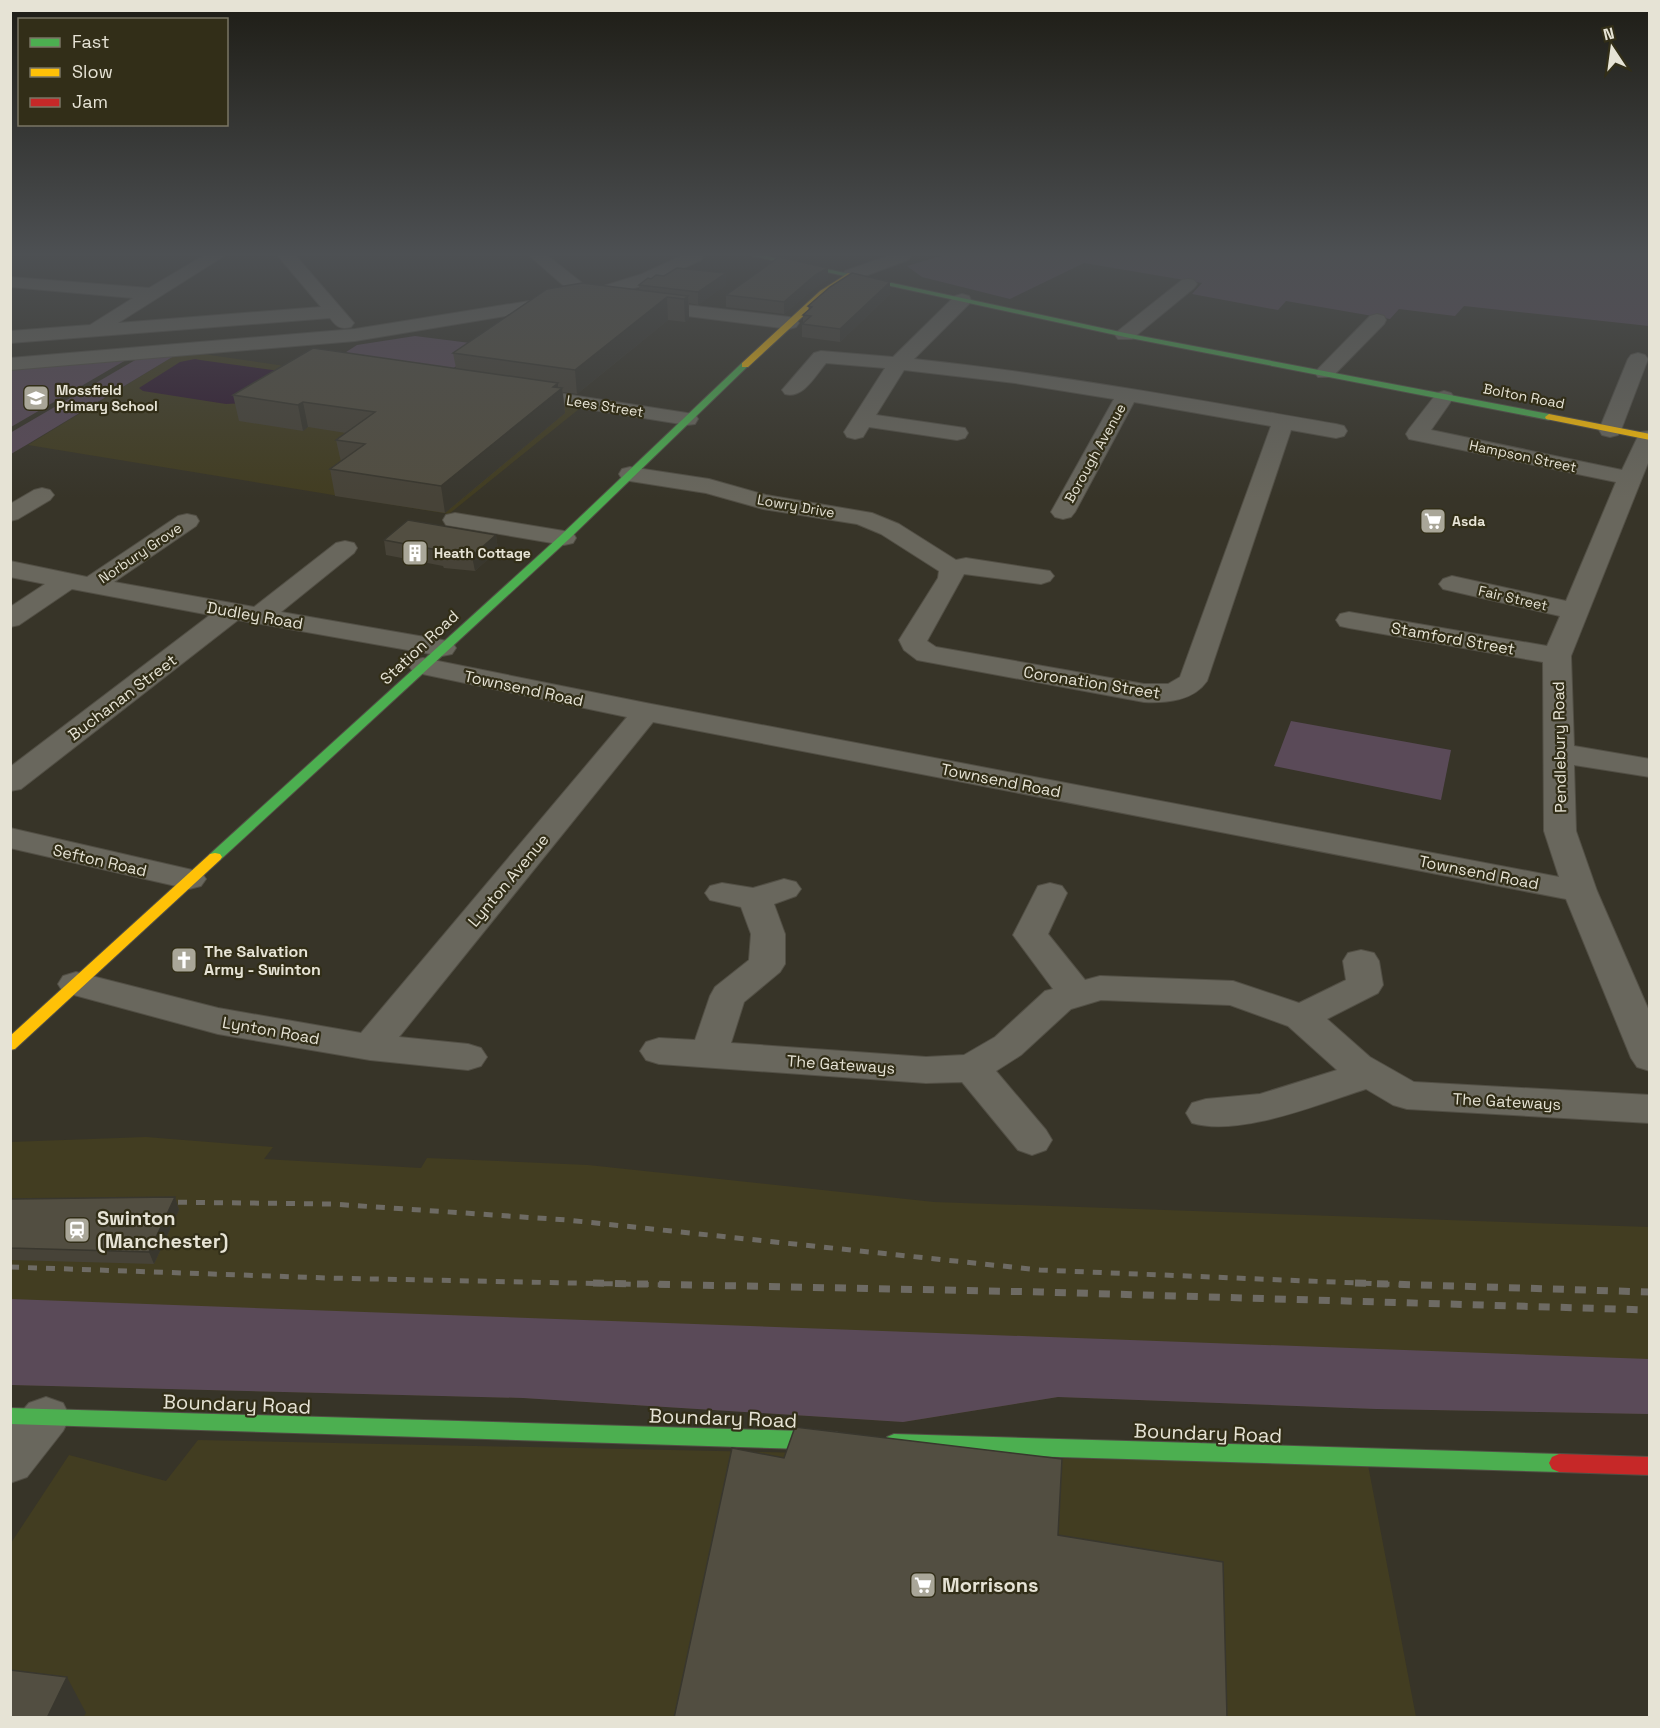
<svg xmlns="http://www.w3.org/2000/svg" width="1660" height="1728" font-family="'Space Grotesk',sans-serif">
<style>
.built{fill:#423d21}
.green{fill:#5a4a58}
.water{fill:#321b32}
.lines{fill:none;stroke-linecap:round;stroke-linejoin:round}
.street-casing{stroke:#524f45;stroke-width:2}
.fast-casing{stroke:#524f45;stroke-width:2}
.slow-casing{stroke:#524f45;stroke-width:2}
.jam-casing{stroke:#524f45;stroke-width:2}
.street{fill:#69675d;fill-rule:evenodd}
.fast{fill:#4caf50;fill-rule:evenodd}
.slow{fill:#ffc107;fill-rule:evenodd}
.jam{fill:#c62828;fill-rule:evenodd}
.rail-far1{stroke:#6e6b64;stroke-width:5;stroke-dasharray:9 9;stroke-linecap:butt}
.rail{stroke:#6e6b64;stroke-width:7;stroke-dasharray:11 11;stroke-linecap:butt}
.wall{fill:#474338}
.shaded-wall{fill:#39372e}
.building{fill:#524e41;stroke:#39372e;stroke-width:1.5}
.labels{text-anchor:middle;stroke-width:4.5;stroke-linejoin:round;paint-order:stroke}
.far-poi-label{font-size:14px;font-weight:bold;fill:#e6e3d5;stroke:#322e18;text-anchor:start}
.far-street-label{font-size:14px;fill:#e6e3d5;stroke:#322e18}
.street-label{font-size:16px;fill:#e6e3d5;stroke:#322e18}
.poi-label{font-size:16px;font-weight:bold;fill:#e6e3d5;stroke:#322e18;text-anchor:start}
.near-poi-label{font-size:20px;font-weight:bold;fill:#e6e3d5;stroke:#322e18;text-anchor:start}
.near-street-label{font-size:20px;fill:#e6e3d5;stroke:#322e18}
</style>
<rect width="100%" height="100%" fill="#373428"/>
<g class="built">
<polygon points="203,354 579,409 449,514 28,445 174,356"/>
<polygon points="146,1137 273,1147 264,1159 421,1168 427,1158 588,1165 934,1202 1649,1227 1649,1414 1376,1409 1058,1397 903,1422 523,1398 11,1385 10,1142"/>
<polygon points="198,1440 1368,1465 1416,1717 11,1718 11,1543 69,1455 166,1481"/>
</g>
<g class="green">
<polygon points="941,256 1649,256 1649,326 1464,306 1455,316 1399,309 1390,319 1286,301 1278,310 1192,294 1202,283 1084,263 1010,299 922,277 907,266"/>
<polygon points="415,336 486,345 448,372 340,356 357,345"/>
<polygon points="174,356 28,444 11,454 10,433 137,359"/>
<polygon points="126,360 11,427 11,369"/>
<polygon points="1291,721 1451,750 1441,800 1274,766"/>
<polygon points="11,1299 1649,1359 1649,1414 1376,1409 1058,1397 903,1422 523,1398 11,1385"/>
</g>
<polygon class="water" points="195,359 200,360 287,372 245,403 226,404 143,391 139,388 180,362"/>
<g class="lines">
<defs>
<g id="street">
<path d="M 203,256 L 224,256 L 118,323 L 321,307 L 278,256 L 296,256 L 354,323 L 351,327 C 340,330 336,326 330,318 L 10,343 L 10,331 L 90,325 L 133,298 L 10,287 L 10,277 L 149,288 Z"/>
<polygon points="530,256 548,256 591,290 642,274 681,256 703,256 701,260 654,282 609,296 789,317 796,319 799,323 796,327 789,329 584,303 355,341 10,370 10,358 355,329 573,294"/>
<polygon points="887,256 911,256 908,260 857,279 845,279 842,275 845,271"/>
<polygon points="1188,279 1194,280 1197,284 1194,288 1132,339 1118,339 1115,335 1118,331 1182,280"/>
<path d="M 962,294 L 969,296 L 971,300 L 969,304 L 914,359 C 1055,374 1196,400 1336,424 L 1344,426 L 1347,431 L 1344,436 L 1336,438 L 1291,430 L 1207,681 C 1193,701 1167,703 1144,702 L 917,660 L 904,650 L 899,640 L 938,578 L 939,571 L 881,534 L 857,524 L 763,509 L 706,493 L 630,481 L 622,479 L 619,474 L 622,469 L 630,467 L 709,479 L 766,495 L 872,513 L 899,524 L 956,560 L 966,558 L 1050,571 L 1054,576 L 1050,581 L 1041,584 L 964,574 L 927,641 L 936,647 L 1144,684 L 1168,684 L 1180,677 L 1271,426 L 1134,402 L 1075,512 L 1071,517 L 1063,519 L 1055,517 L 1051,512 L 1114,399 L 1015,383 L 904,370 L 876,415 L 965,428 L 968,433 L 965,438 L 957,440 L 869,427 L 863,437 L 855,439 L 847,437 L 844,432 L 885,368 L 826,363 C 815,376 803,399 785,394 L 782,390 L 814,353 L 821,351 L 893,357 L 955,296 Z"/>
<polygon points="1377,314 1384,316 1386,320 1384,324 1332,377 1318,377 1315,373 1318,369 1370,316"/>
<polygon points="1638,353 1645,355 1648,359 1621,430 1618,435 1610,437 1602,435 1599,430 1628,359 1631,355"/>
<polygon points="519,387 687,413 695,414 698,419 695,424 687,425 512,397 509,393 512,389"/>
<polygon points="1444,391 1451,393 1454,397 1431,430 1622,470 1640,432 1650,431 1650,458 1571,656 1574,746 1650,759 1650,777 1574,765 1576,831 1597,891 1650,1013 1650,1071 1637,1067 1631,1058 1566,899 653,722 399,1037 468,1044 481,1048 487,1057 481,1066 468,1070 370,1060 218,1034 63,992 58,984 63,976 76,972 218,1008 361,1033 627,717 413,672 409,666 413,660 423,658 646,703 1559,877 1544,831 1543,662 1349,628 1340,626 1336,620 1340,614 1349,612 1547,646 1560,616 1443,589 1439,584 1443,579 1452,576 1566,601 1616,482 1409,439 1406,434 1409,429 1437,393"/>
<polygon points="42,488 50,490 54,495 50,500 18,519 10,521 10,504 34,490"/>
<polygon points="455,513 564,531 573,533 576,538 573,543 564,545 446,525 443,520 446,515"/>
<polygon points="187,514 196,516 199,521 196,526 114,582 254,607 336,543 345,541 354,543 357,548 354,553 281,612 442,640 452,642 456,648 452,654 442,656 238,620 21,789 10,791 10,767 210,615 72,589 19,625 10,627 10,607 45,584 10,577 10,561 87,577 178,516"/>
<polygon points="10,828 201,872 206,879 201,886 189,889 10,848"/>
<path d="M 784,879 L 796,882 L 801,889 L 796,896 L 774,904 L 785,934 L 785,964 L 780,972 L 744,1002 L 731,1043 L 926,1057 L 964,1055 L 995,1037 L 1045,991 L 1053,989 L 1013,935 L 1038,886 L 1050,883 L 1062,886 L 1067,893 L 1048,934 L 1085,980 L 1100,976 L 1233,981 L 1299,1003 L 1346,980 L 1343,961 L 1348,953 L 1361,950 L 1374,953 L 1379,961 L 1383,985 L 1378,993 L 1327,1019 L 1370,1057 L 1414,1082 L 1650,1095 L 1650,1123 L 1407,1109 L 1393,1105 L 1366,1089 C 1319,1104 1240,1137 1192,1123 L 1186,1113 L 1192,1103 L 1206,1099 L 1260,1094 L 1337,1070 L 1288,1026 L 1230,1005 L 1101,1000 L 1071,1009 L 1021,1055 L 996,1071 L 1046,1130 L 1052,1140 L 1046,1150 L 1032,1155 L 1018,1150 L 962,1082 L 926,1083 L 659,1064 L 646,1060 L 640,1051 L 646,1042 L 659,1038 L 695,1040 L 710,996 L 715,987 L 749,960 L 751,934 L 741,907 L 710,900 L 705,893 L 710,886 L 722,883 L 753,888 Z"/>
<polygon points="46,1397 63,1403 70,1417 63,1431 27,1477 10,1483 10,1425 29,1403"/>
</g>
<g id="fast">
<polygon points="753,256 766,256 1125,333 1549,414 1553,417 1549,420 1125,337"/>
<polygon points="742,363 749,365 568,540 220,860 210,860 208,857 210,854 560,536"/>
<polygon points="10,1408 836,1432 843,1435 846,1441 843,1447 836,1450 10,1424"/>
<polygon points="894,1434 1559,1454 1566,1457 1569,1463 1566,1469 1559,1472 894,1452 887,1449 884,1443 887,1437"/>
</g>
<g id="slow">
<polygon points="848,273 855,275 826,295 748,367 742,367 742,363 820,291"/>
<polygon points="1549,414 1650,434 1650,440 1546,419 1545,417"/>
<polygon points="215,853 220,854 222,857 220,860 15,1049 10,1050 10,1036 210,854"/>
</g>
<polygon id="jam" points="1559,1454 1650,1457 1650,1475 1559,1472 1552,1469 1549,1463 1552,1457"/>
</defs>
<use href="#street" class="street-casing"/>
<use href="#fast" class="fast-casing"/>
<use href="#slow" class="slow-casing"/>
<use href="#jam" class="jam-casing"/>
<use href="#street" class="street"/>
<use href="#fast" class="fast"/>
<use href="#slow" class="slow"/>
<use href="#jam" class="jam"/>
<g class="rail-far1">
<polyline points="160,1202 332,1204 567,1220 1040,1270 1406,1285"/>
<polyline points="10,1267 327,1278 669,1285"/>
</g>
<g class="rail">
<polyline points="593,1283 1042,1292 1650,1310"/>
<polyline points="1355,1283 1650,1292"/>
</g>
</g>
<g class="wall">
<polygon points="828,280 816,287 784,314 726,307 726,295"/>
<polygon points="890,282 890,294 840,342 802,337 802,324 803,323 803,315 809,310 808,306"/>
<polygon points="639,285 726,285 698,305 689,303 689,319 685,322 668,320 577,394 563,392 565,413 445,513 335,496 330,469 341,462 336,440 346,433 308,427 303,431 239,421 233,395 456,368 453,353 639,290"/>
<polygon points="496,535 498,550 475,571 444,568 443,566 386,555 384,540"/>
<polygon points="175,1197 179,1210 154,1264 10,1260 10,1199"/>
</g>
<g class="shaded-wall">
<polygon points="828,268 828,280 816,287 784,314 784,302 815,275"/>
<polygon points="726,273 726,285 698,305 698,292"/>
<polygon points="890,282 890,294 840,342 840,329"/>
<polygon points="688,296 689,319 685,322 684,299"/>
<polygon points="667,297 668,320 577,394 575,370"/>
<polygon points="558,383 558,391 562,388 565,413 445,513 441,486"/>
<polygon points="303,402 308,427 303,431 298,405"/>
<polygon points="496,535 498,550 475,571 472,556"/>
<polygon points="175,1197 179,1210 154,1264 149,1252"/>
<polygon points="67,1677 86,1713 83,1718 47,1718"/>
</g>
<g class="building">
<polygon points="779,257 828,268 815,275 784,302 726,295"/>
<polygon points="677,268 726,273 698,292 639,285 648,278 651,279 656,275 664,276"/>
<polygon points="852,273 890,282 840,329 802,324 811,316 803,315 812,307 808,306 830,287"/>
<polygon points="582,283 688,296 684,299 667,297 575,370 453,353 547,289"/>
<polygon points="313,348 558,383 553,387 562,388 441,486 330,469 365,444 336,440 375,412 303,402 298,405 233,395"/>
<polygon points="408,520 496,535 472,556 441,553 443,551 384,540"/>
<polygon points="175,1197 149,1252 10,1248 10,1199"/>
<polygon points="795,1427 1062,1459 1058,1535 1223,1562 1227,1718 674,1718 732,1448 784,1458"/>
<polygon points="10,1670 67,1677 47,1718 10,1718"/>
</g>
<linearGradient id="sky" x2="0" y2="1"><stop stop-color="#1e1d16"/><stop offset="0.51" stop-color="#4d5053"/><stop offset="1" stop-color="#4d5053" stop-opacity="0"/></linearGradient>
<rect width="1660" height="498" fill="url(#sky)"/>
<defs>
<symbol id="school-square" viewBox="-11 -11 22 22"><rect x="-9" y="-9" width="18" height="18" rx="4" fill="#a9a698" stroke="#322e18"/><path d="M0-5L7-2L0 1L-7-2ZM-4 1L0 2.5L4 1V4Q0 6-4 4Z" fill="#fff"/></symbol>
<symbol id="supermarket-square" viewBox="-11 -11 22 22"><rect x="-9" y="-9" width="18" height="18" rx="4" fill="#a9a698" stroke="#322e18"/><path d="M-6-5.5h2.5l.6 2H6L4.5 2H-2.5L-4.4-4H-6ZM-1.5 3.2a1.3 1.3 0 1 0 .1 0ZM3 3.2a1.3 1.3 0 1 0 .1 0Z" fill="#fff"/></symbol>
<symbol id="building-square" viewBox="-11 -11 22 22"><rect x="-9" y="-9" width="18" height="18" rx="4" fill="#a9a698" stroke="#322e18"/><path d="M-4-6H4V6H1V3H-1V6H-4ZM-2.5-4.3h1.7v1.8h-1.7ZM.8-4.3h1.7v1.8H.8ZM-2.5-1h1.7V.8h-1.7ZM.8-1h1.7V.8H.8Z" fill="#fff"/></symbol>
<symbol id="church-square" viewBox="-11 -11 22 22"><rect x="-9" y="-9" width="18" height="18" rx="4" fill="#a9a698" stroke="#322e18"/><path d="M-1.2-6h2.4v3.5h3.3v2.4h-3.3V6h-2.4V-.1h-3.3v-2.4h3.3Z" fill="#fff"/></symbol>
<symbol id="station-square" viewBox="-11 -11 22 22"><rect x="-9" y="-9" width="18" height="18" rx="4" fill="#a9a698" stroke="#322e18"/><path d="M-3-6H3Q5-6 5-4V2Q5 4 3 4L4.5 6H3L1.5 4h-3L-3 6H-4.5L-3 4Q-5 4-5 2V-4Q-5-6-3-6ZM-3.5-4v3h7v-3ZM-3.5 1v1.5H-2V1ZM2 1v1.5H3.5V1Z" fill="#fff"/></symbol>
</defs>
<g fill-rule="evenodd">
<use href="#school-square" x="21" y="383" width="30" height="30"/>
<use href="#supermarket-square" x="1418" y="506" width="30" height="30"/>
<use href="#building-square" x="400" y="538" width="30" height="30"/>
<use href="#church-square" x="169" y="945" width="30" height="30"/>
<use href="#station-square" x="62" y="1215" width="30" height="30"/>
<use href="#supermarket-square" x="908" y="1570" width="30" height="30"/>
</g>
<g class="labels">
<g class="far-poi-label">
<text x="56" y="395">Mossfield<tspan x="56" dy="16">Primary School</tspan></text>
<text x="1452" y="526">Asda</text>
<text x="434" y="558">Heath Cottage</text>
</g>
<g class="far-street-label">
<text transform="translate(1524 396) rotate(11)" y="5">Bolton Road</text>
<text transform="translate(605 406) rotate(9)" y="5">Lees Street</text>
<text transform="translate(1095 453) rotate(-61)" y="5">Borough Avenue</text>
<text transform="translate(1523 456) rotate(12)" y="5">Hampson Street</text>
<text transform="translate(796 506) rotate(10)" y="5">Lowry Drive</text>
<text transform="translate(140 553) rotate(-34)" y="5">Norbury Grove</text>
<text transform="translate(1513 598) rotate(13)" y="5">Fair Street</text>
</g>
<g class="street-label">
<text transform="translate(255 615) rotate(10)" y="6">Dudley Road</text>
<text transform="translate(1453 638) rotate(10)" y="6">Stamford Street</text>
<text transform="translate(419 647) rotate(-43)" y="6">Station Road</text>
<text transform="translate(1092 682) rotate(9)" y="6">Coronation Street</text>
<text transform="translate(524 688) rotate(12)" y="6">Townsend Road</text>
<text transform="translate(122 697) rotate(-37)" y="6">Buchanan Street</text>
<text transform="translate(1559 747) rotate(-91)" y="6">Pendlebury Road</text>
<text transform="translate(1001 780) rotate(11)" y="6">Townsend Road</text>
<text transform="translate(100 860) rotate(13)" y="6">Sefton Road</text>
<text transform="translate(1479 872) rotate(11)" y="6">Townsend Road</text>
<text transform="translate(508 880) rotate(-50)" y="6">Lynton Avenue</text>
<text transform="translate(271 1030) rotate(10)" y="6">Lynton Road</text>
<text transform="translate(841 1064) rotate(4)" y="6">The Gateways</text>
<text transform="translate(1507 1101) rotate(3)" y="6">The Gateways</text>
</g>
<g class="poi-label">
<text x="204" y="957">The Salvation<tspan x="204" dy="18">Army - Swinton</tspan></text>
</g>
<g class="near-poi-label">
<text x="97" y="1225">Swinton<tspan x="97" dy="23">(Manchester)</tspan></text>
<text x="942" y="1592">Morrisons</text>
</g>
<g class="near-street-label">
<text transform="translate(237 1404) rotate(2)" y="7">Boundary Road</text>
<text transform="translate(723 1418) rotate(2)" y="7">Boundary Road</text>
<text transform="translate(1208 1433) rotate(2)" y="7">Boundary Road</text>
</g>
</g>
<rect width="1660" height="1728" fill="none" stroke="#e6e3d5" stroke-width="24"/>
<rect x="18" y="18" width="210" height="108" fill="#322e18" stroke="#7a7664" stroke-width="1.5"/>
<rect x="30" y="38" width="30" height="9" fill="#4caf50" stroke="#7a7664" stroke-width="1.5"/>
<text x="72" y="48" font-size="18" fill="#e6e3d5">Fast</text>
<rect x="30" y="68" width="30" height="9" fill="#ffc107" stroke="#7a7664" stroke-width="1.5"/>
<text x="72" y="78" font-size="18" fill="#e6e3d5">Slow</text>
<rect x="30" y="98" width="30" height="9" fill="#c62828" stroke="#7a7664" stroke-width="1.5"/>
<text x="72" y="108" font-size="18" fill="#e6e3d5">Jam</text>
<g transform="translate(1612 48) rotate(347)" stroke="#322e18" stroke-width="4.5" paint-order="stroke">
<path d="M0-4.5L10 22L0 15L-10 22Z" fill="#e6e3d5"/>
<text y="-9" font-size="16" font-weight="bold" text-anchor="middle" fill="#e6e3d5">N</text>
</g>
</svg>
